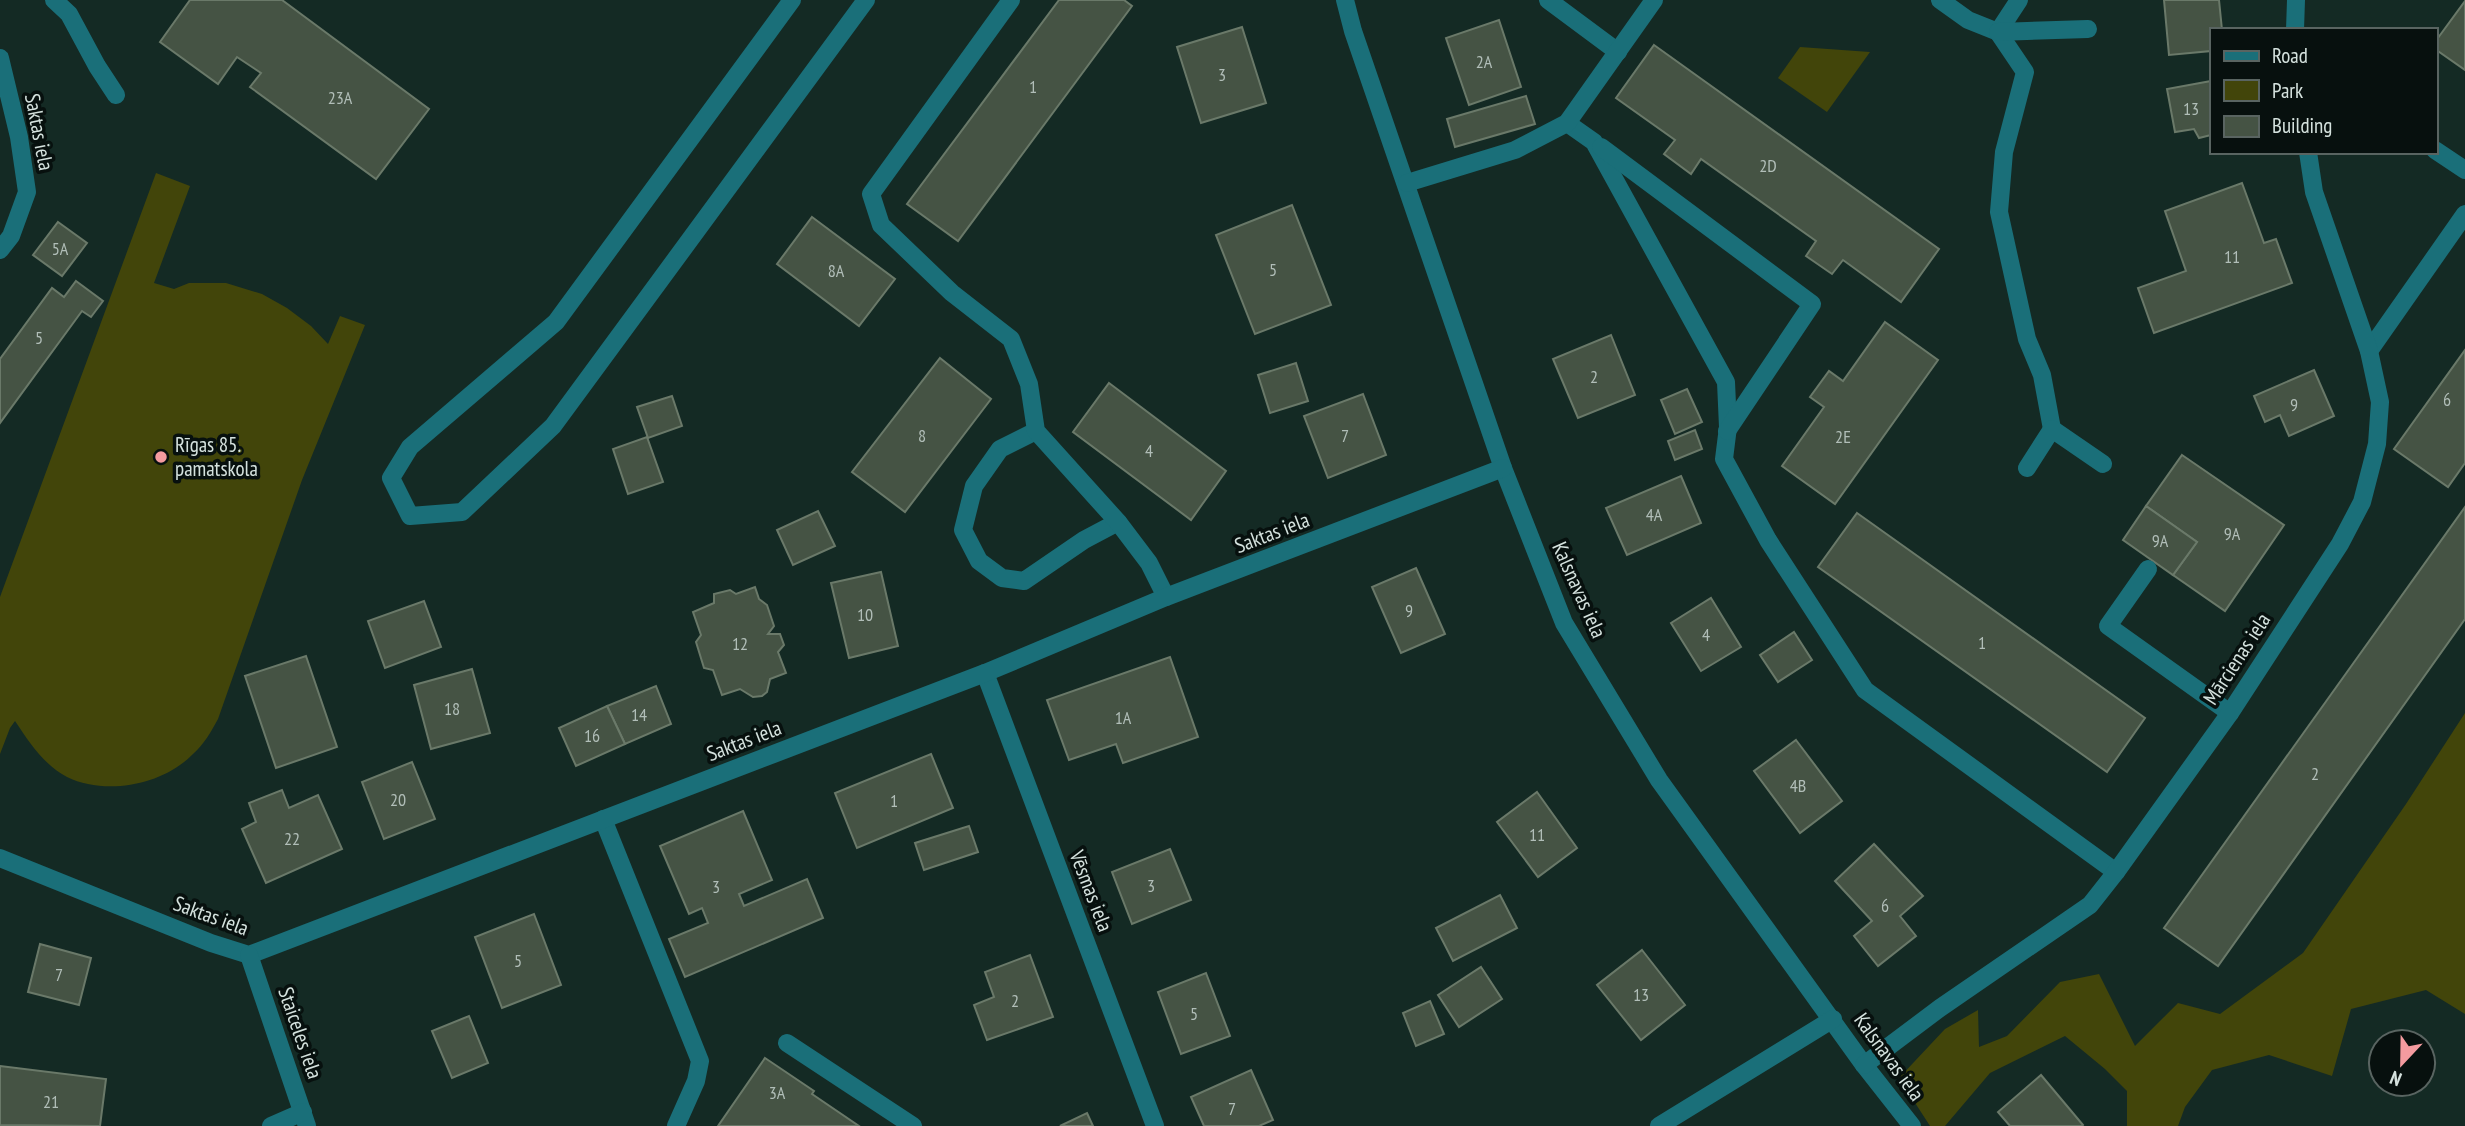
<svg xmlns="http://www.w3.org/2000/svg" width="2465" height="1126" font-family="'PT Sans Narrow',sans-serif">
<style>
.green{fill:#42450a}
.building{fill:#455344;stroke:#6a7969;stroke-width:2}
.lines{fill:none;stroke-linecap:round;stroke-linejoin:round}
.service{stroke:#1a6f79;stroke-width:18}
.minor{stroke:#1a6f79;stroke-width:18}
.poi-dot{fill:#f49b9f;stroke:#07100e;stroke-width:2.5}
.labels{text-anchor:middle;stroke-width:7;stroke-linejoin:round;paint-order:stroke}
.number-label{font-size:18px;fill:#b1beb8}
.street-label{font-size:21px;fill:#d5e2de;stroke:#07100e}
.poi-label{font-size:21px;fill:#d5e2de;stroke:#07100e;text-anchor:start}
</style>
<rect width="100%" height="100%" fill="#142a24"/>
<g class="green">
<polygon points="1800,47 1870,52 1827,112 1778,78"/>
<path d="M 156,173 L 190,186 L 154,283 L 174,289 L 189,283 L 226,283 L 262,294 L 287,308 L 311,326 L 328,344 L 340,316 L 365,325 L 302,480 L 218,719 C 211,732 204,744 193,754 C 163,785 106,796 67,777 C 44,765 29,742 15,721 L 10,728 L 0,754 L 0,597 Z"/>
<polygon points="2465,713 2465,1014 2426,990 2351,1009 2332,1076 2269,1055 2212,1070 2185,1107 2178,1126 2127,1126 2127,1091 2105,1069 2065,1036 1990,1073 1945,1126 1930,1126 1899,1078 1945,1029 1978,1010 1979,1047 2007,1036 2060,982 2099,974 2135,1046 2178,1003 2220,1014 2303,953 2406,804"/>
</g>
<g class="building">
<polygon points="190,0 282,0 429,109 376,179 250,87 261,73 237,57 218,84 160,42"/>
<polygon points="1059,0 1124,0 1132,6 958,241 907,204"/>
<polygon points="2164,0 2219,0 2222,30 2211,30 2211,51 2169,55"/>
<polygon points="2465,1 2465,70 2435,49 2435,42"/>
<polygon points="1499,20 1521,87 1469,105 1446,38"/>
<polygon points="1242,27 1266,103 1201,123 1177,47"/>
<polygon points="1654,45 1939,249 1901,302 1843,260 1832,274 1806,256 1816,241 1701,159 1691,174 1664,154 1675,140 1616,98"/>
<polygon points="2211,81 2211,135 2199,138 2194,129 2175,132 2167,89"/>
<polygon points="1526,96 1535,124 1455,147 1447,119"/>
<polygon points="2242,183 2264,243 2276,239 2292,283 2154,333 2138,288 2186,271 2165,211"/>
<polygon points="1292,205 1331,305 1255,334 1216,235"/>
<polygon points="812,217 895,279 859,326 777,264"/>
<polygon points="58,222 87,243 62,276 33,255"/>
<polygon points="76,281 103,301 91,317 82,311 0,423 0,359 52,288 64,297"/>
<polygon points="1885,322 1938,360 1835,504 1782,466 1824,407 1810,397 1829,371 1843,381"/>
<polygon points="1611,335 1635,395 1578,418 1553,359"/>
<polygon points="2465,350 2465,463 2448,487 2394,449"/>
<polygon points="940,358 991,399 905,512 852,472"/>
<polygon points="1296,363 1308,401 1270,413 1258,375"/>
<polygon points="2314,370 2334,416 2289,436 2280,415 2265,422 2254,396"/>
<polygon points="1109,383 1226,471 1191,520 1073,432"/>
<polygon points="1687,389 1702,422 1675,434 1661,400"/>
<polygon points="1363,394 1386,455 1328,478 1304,416"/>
<polygon points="672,396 682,426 648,438 637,407"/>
<polygon points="1695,430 1702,449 1675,460 1668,441"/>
<polygon points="647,437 663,482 628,494 613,449"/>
<polygon points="2182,455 2284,525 2225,611 2173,575 2197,542 2146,506"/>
<polygon points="1681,476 1701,523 1627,555 1606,508"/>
<polygon points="2146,506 2197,542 2173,575 2123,540"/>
<polygon points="2465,507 2465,619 2218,966 2164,928"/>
<polygon points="818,511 835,546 793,565 777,530"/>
<polygon points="1857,513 2145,718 2107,772 1818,567"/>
<polygon points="1416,568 1445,634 1401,653 1372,587"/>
<polygon points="881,572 898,646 849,658 831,583"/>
<polygon points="755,587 759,599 767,605 774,626 768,634 780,634 784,645 778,652 786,673 770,679 767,692 762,696 753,697 740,689 722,695 713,670 704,668 696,642 701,635 693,612 714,603 714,594 730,590 736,594"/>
<polygon points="1711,598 1741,647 1701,671 1671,623"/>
<polygon points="424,601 441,647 385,668 368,621"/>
<polygon points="1794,632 1812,660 1778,682 1760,655"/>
<polygon points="306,656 337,747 276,768 245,676"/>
<polygon points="1170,657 1198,737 1123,763 1116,744 1069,760 1047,700"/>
<polygon points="472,669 490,733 431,749 414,685"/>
<polygon points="656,686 671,724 625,744 607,706"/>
<polygon points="607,706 625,744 576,766 559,728"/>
<polygon points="1796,740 1842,801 1800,833 1754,771"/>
<polygon points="931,754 953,808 857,848 835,793"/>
<polygon points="412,762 435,819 384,839 362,782"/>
<polygon points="282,790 289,808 318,795 342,849 266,883 242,829 256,822 249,803"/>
<polygon points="1537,792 1577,848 1538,877 1497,822"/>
<polygon points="743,811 772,880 739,894 744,906 807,879 823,918 685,977 669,939 708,923 702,908 689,914 660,846"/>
<polygon points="969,826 978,852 924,870 915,843"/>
<polygon points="1874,844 1923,896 1900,916 1916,936 1878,966 1854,936 1872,921 1835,881"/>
<polygon points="1170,849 1191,900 1132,924 1112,872"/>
<polygon points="1500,895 1517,928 1453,961 1436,928"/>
<polygon points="534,914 561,985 502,1008 475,937"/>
<polygon points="40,944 91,958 79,1005 28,992"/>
<polygon points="1642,950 1685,1005 1641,1040 1597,985"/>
<polygon points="1030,955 1053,1017 987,1040 974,1005 994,997 985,972"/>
<polygon points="1481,967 1502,999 1459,1027 1438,995"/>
<polygon points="1206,973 1230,1036 1181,1054 1158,992"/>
<polygon points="1430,1001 1444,1034 1416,1046 1403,1013"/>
<polygon points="469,1016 488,1063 452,1078 432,1031"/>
<polygon points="765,1058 814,1091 812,1094 859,1126 718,1126"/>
<polygon points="0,1066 106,1079 100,1126 0,1125"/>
<polygon points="1251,1070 1273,1120 1259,1126 1204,1126 1191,1097"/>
<polygon points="2041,1075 2083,1125 2082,1126 2010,1126 1998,1112"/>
<polygon points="1087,1113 1093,1126 1060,1126"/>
</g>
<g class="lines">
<g class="service">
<polyline points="54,0 69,14 97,66 116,95"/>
<polyline points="792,0 556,322 410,447 391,478 410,516 462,512 553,426 866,0"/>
<polyline points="1940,0 1968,20 1998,32 2019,0"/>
<polyline points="1998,32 2025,72 2004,152 1999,212 2027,339 2042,375 2052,429"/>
<polyline points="1998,32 2088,29"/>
<polyline points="1036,431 1000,449 974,486 963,530 979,561 1002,578 1024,581 1084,540 1118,522"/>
<polyline points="2027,468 2052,429 2103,464"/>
<polyline points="2148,569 2108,626 2230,713"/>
<polyline points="603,819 700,1061 696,1081 676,1126"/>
<polyline points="787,1043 913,1126"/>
</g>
<g class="minor">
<polyline points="1011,0 871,194 881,225 952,293 1011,339 1029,384 1036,431 1118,522 1149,563 1166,597"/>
<polyline points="1345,0 1353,31 1503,468 1564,623 1659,780 1864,1065 1912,1126"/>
<polyline points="1548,0 1618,52"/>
<polyline points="2295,30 2296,0"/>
<polyline points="0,58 19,137 27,192 11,236 0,250"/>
<polyline points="1567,123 1594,142 1726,382 1728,427 1724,459 1768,540 1865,690 2116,872"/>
<polyline points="1601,147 1812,304 1727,431"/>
<polyline points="2435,150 2465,170"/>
<polyline points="1407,183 1515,150 1567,123 1654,0"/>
<polyline points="2369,351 2465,214"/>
<polyline points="985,673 1155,1126"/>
<polyline points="0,858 211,943 249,955 985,673 1166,597 1503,468"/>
<polyline points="249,955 307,1126"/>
<polyline points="1864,1065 1940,1008 2090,905 2116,872 2230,713 2340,544 2362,502 2377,444 2380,402 2369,351 2314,192 2308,152"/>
<polyline points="271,1126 303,1112"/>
<polyline points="1659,1126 1833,1019"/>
</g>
</g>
<circle class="poi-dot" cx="161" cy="457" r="7"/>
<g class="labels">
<g class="number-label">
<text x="1484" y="68">2A</text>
<text x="1222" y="81">3</text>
<text x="1033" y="93">1</text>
<text x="340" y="104">23A</text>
<text x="2191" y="115">13</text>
<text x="1768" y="172">2D</text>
<text x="60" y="255">5A</text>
<text x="2232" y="263">11</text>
<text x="1273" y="276">5</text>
<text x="836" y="277">8A</text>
<text x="39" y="344">5</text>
<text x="1594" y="383">2</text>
<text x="2447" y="406">6</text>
<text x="2294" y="411">9</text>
<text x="922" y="442">8</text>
<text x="1345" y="442">7</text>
<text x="1843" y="443">2E</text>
<text x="1149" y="457">4</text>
<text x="1654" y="521">4A</text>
<text x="2232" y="540">9A</text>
<text x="2160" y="547">9A</text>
<text x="1409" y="617">9</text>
<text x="865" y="621">10</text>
<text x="1706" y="641">4</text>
<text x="1982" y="649">1</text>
<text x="740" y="650">12</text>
<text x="452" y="715">18</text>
<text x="639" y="721">14</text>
<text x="1123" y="724">1A</text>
<text x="592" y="742">16</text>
<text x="2315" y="780">2</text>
<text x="1798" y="792">4B</text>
<text x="398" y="806">20</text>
<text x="894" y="807">1</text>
<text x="1537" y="841">11</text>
<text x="292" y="845">22</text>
<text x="1151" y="892">3</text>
<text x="716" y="893">3</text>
<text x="1885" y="912">6</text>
<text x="518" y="967">5</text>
<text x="59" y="981">7</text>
<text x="1641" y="1001">13</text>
<text x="1015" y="1007">2</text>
<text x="1194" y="1020">5</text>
<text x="777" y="1099">3A</text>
<text x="51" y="1108">21</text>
<text x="1232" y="1115">7</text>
</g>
<g class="street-label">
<text transform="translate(39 132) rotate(79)" y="7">Saktas iela</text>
<text transform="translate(1272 533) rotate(-21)" y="7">Saktas iela</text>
<text transform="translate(1579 590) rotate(66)" y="7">Kalsnavas iela</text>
<text transform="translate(2237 659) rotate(-57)" y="7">Mārcienas iela</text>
<text transform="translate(744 741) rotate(-21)" y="7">Saktas iela</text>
<text transform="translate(1091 891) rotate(69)" y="7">Vēsmas iela</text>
<text transform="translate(211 916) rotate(20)" y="7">Saktas iela</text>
<text transform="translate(300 1033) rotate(71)" y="7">Staiceles iela</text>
<text transform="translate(1889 1057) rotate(54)" y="7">Kalsnavas iela</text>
</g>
<g class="poi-label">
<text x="175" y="452">Rīgas 85.<tspan x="175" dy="24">pamatskola</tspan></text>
</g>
</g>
<rect x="2210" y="28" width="228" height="126" fill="#07100e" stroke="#596461" stroke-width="2"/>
<rect x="2224" y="51" width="35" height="10" fill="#1a6f79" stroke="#596461" stroke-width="2"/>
<text x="2272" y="63" font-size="21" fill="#d5e2de">Road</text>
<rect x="2224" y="80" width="35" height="21" fill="#42450a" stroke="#596461" stroke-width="2"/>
<text x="2272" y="98" font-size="21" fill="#d5e2de">Park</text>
<rect x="2224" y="116" width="35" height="21" fill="#455344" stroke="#596461" stroke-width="2"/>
<text x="2272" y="133" font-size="21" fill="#d5e2de">Building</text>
<g transform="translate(2402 1063) rotate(202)"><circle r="33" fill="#07100e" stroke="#596461" stroke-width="2"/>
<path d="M0-5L12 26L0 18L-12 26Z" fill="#f49b9f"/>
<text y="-10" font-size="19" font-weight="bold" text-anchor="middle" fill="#d5e2de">N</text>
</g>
</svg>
